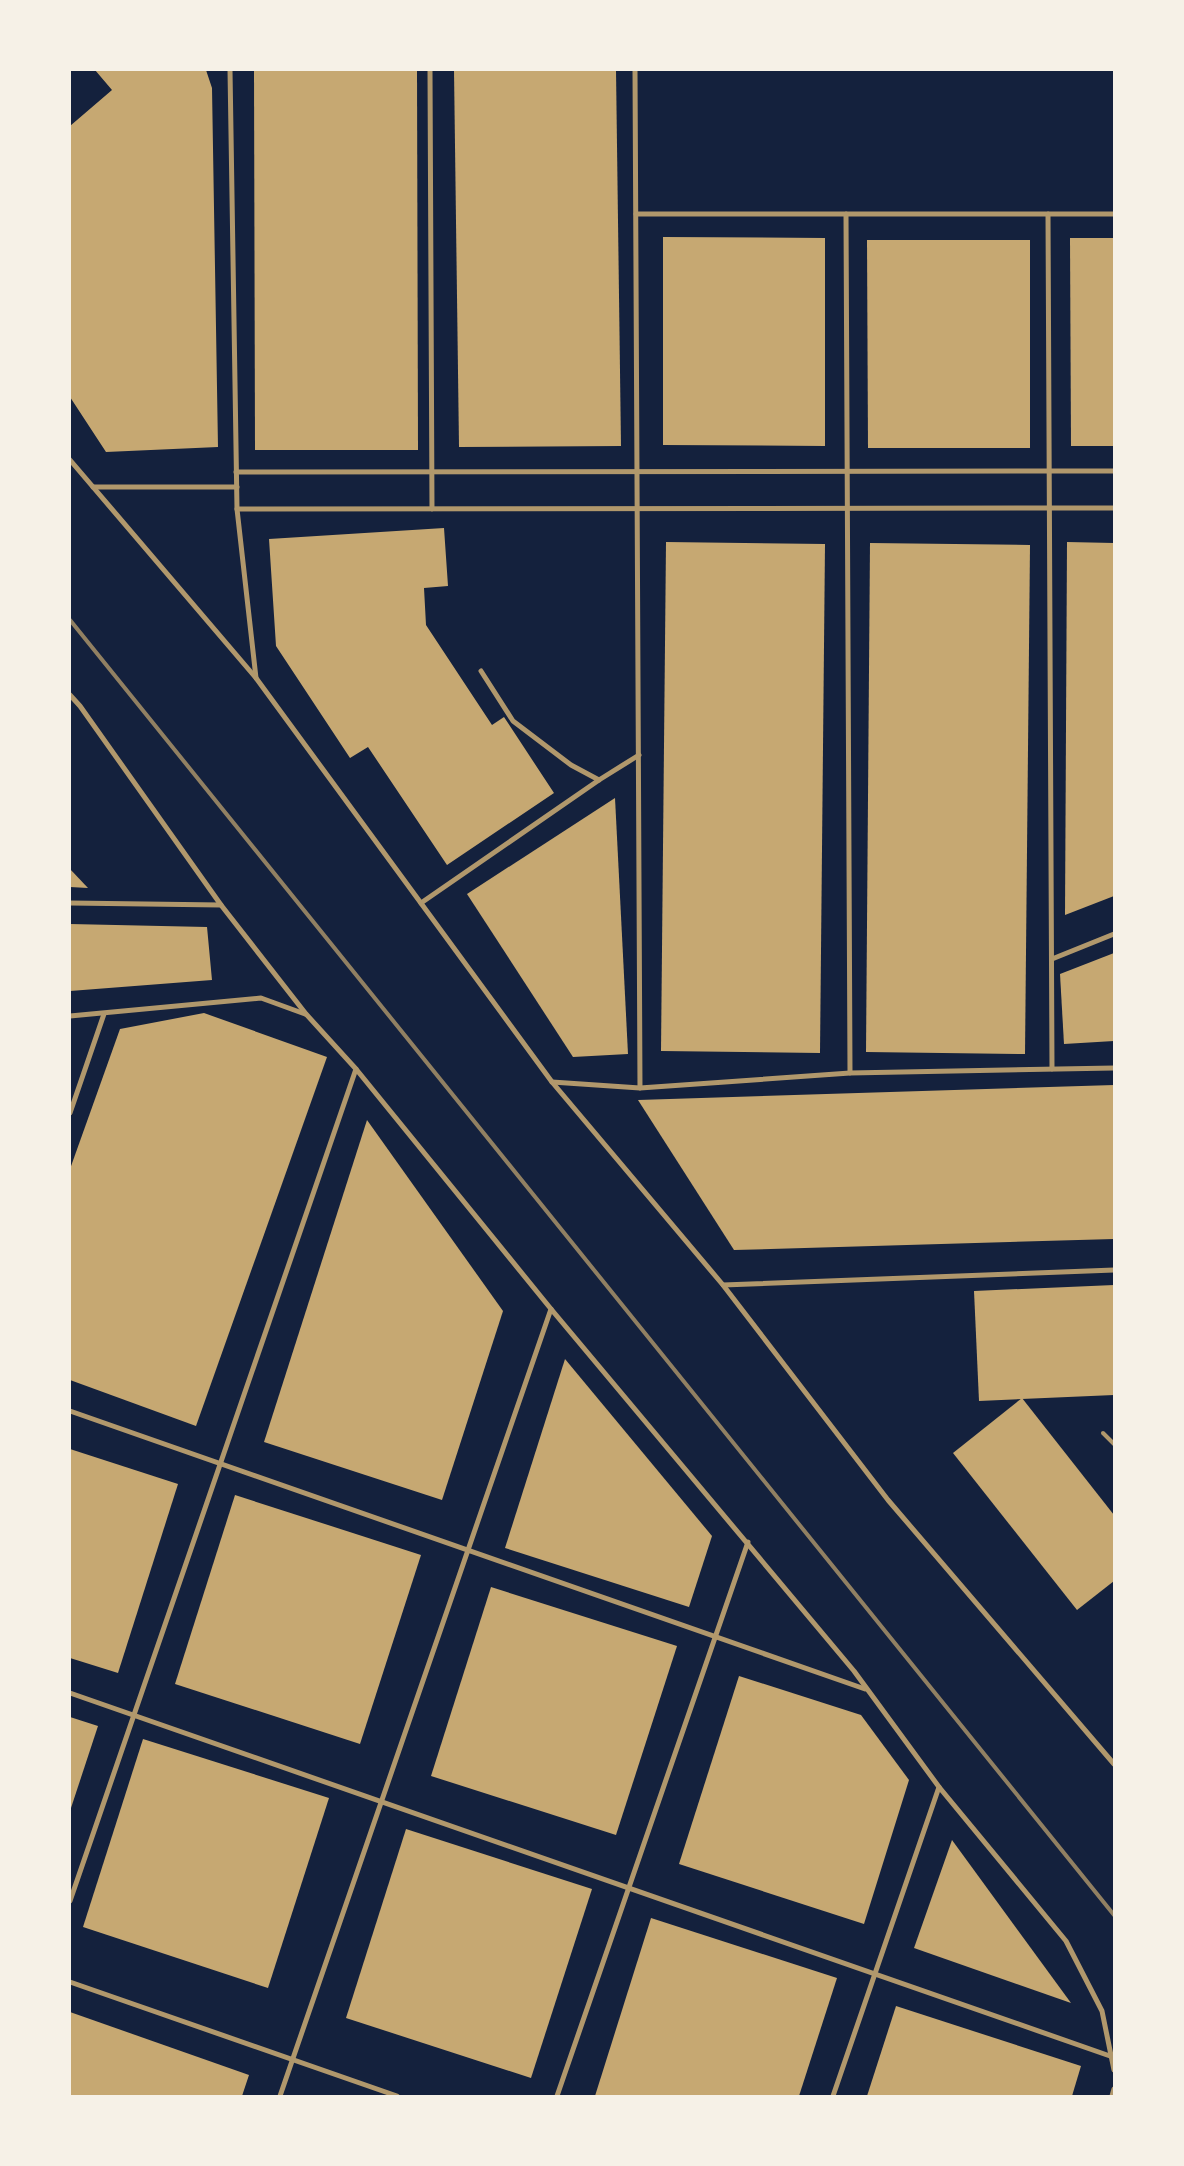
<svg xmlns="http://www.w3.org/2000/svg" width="1184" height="2166" viewBox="0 0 1184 2166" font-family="'Asap Condensed',sans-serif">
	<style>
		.building { fill: #c6a872 }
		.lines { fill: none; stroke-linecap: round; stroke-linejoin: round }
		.service { stroke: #b1986c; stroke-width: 4 }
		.minor { stroke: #b1986c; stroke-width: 5 }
		.rail { stroke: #918062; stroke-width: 4 }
	</style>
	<rect width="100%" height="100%" fill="#14213d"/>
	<g class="building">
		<path d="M95 70H206L212 88 218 447 106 452 70 397V126L112 90Z"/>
		<path d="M254 70H417L418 450H255Z"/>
		<path d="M454 70H616L621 446 459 447Z"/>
		<path d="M663 237 825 238V446L663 445Z"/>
		<path d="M1070 238H1114V446H1071Z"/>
		<path d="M867 240H1030V448H868Z"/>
		<path d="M444 528 448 586 424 588 426 625 492 725 504 717 554 793 447 865 368 747 350 758 276 646 269 539Z"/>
		<path d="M666 542 825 544 820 1053 661 1051Z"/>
		<path d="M1067 542 1114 543V896L1065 915Z"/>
		<path d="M870 543 1030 545 1025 1054 866 1052Z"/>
		<path d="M615 798 628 1054 573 1057 467 894Z"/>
		<path d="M70 869 88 888 70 887Z"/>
		<path d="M70 924 207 927 212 980 70 991Z"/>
		<path d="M1114 953V1041L1064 1044 1060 974Z"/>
		<path d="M204 1013 327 1057 196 1426 70 1380V1169L120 1029Z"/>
		<path d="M1114 1085V1239L734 1250 638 1100Z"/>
		<path d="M367 1120 503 1311 442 1500 264 1442Z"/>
		<path d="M1114 1285V1395L979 1401 974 1291Z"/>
		<path d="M565 1359 712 1536 689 1607 505 1548Z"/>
		<path d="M1022 1398 1114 1515V1581L1077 1610 953 1453Z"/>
		<path d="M70 1449 178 1484 118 1673 70 1658Z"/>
		<path d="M235 1495 421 1555 360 1744 175 1684Z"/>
		<path d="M491 1587 677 1646 616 1835 431 1776Z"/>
		<path d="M739 1676 861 1715 909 1780 864 1924 679 1864Z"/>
		<path d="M70 1717 98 1726 70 1811Z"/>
		<path d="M143 1739 329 1798 268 1988 83 1927Z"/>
		<path d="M406 1829 592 1889 531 2078 346 2018Z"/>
		<path d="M952 1840 1071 2003 914 1948Z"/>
		<path d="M651 1918 837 1978 799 2096H595Z"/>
		<path d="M896 2006 1081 2066 1072 2096H867Z"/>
		<path d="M70 2012 249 2075 242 2096H70Z"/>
	</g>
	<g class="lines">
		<path class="service" d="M1103 1433 1114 1444"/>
		<g class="minor">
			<path d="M230 70 237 509 256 678"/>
			<path d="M430 70 432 509"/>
			<path d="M635 70 640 1088"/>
			<path d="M636 214H1114"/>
			<path d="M846 214 850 1073"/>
			<path d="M1048 214 1052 1069"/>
			<path d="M70 460 256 678 552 1082 723 1285 888 1500 1114 1764"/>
			<path d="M236 472 1114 471"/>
			<path d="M93 487H237"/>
			<path d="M237 509 1114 508"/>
			<path d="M481 671 513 721 571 765 599 780"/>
			<path d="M70 695 80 706 221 905 306 1014 356 1069 551 1309 854 1671 939 1787 1066 1941 1102 2011 1114 2070"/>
			<path d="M70 903 221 905"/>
			<path d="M421 903 599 780 639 755"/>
			<path d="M1052 959 1114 934"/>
			<path d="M70 1016 261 998 305 1014"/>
			<path d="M552 1082 640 1088 850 1073 1114 1068"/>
			<path d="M70 1113 104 1014"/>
			<path d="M723 1285 1114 1270"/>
			<path d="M70 1411 865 1689"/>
			<path d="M70 1693 1110 2056"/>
			<path d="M70 1901 356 1069"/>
			<path d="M70 1982 397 2096"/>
			<path d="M280 2096 551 1309"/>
			<path d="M557 2096 748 1542"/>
			<path d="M833 2096 939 1787"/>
			<path d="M1112 2096 1114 2089"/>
		</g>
		<path class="rail" d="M70 620 1114 1915"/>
	</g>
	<rect width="1184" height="2166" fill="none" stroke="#f6f1e7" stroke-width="142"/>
</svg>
